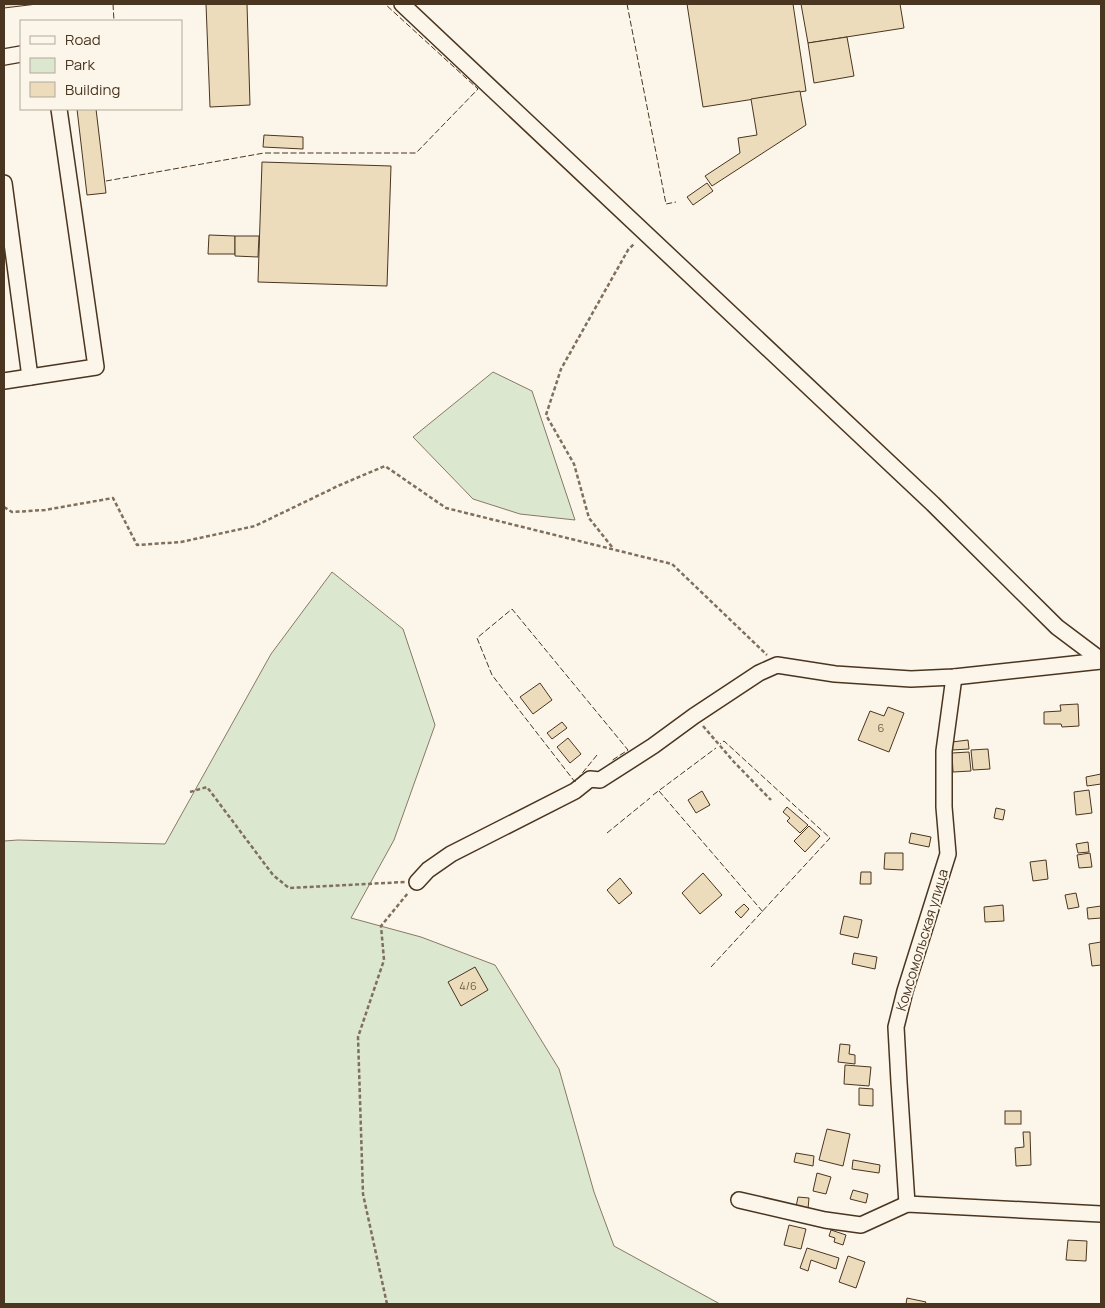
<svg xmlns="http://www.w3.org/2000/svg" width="1105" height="1308" viewBox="0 0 1105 1308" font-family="Manrope,sans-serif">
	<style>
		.green { fill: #dce7d0; stroke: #887966 }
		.building { fill: #ecdcbc; stroke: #4a3520 }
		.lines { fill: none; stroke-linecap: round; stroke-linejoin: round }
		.minor-casing { stroke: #4a3520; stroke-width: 18 }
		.path { stroke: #7f6f5c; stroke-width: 2.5; stroke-dasharray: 4 2.5; stroke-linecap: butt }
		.minor { stroke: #fbf6e9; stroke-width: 15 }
		.fence { stroke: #4a3520; stroke-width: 1; stroke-dasharray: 6 2.5; stroke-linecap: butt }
		.labels { text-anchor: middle; stroke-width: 4; stroke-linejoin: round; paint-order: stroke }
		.number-label { font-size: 11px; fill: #725f47 }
		.street-label { font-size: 14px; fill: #4a3520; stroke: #fbf6e9 }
	</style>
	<rect width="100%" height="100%" fill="#fbf6e9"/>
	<g class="green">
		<path d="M493 372 532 391 575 520 520 514 473 499 413 437Z"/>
		<path d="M332 572 403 629 435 725 394 840 351 918 421 937 495 965 559 1069 594 1192 614 1246 720 1304H4V841L18 840 165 844 271 654Z"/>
	</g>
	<g class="building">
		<path d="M4 4H37L4 8Z"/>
		<path d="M206 4H247L250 105 210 107Z"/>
		<path d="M687 4H793L806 91 703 107Z"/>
		<path d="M801 4H900L904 28 808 43Z"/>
		<path d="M847 37 854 76 814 83 808 43Z"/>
		<path d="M800 91 806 125 712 186 705 176 740 153 738 138 757 135 751 99Z"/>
		<path d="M77 109H96L106 193 87 195Z"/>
		<path d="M264 135 303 137V149L263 147Z"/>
		<path d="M262 162 391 166 387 286 258 282Z"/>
		<path d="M707 183 713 191 693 205 687 197Z"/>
		<path d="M209 235 235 236V254H208Z"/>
		<path d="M235 236H259L258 257 235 256Z"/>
		<path d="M540 683 552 700 533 714 520 697Z"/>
		<path d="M1078 704 1079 726 1062 727 1061 724H1044V712L1061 711 1060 705Z"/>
		<path d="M888 707 904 713 889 752 858 740 870 711 884 716Z"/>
		<path d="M562 722 567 728 552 739 547 733Z"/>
		<path d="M568 738 581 754 570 763 557 747Z"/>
		<path d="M968 740 969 749 952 750V742Z"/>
		<path d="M988 749 990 769 973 770 971 750Z"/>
		<path d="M969 752 971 771 953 772 952 753Z"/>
		<path d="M1101 774V784L1087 786 1086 777Z"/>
		<path d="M1089 790 1092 813 1076 815 1074 792Z"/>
		<path d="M702 791 710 805 696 813 688 800Z"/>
		<path d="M787 807 808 825 800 833 787 821 790 818 783 812Z"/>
		<path d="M996 808 1005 810 1003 820 994 818Z"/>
		<path d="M809 826 820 836 805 852 794 841Z"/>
		<path d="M911 833 931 837 929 847 909 843Z"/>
		<path d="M1088 842 1089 852 1078 853 1076 844Z"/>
		<path d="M885 853H903V870L884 869Z"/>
		<path d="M1090 853 1092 867 1079 868 1077 855Z"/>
		<path d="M1046 860 1048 879 1033 881 1030 862Z"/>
		<path d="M861 872H871V884H860Z"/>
		<path d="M703 873 722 895 700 914 682 893Z"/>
		<path d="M620 878 632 893 619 904 607 890Z"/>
		<path d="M1076 893 1079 907 1068 909 1065 895Z"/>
		<path d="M744 904 749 909 741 918 735 912Z"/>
		<path d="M1003 905 1004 921 985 922 984 907Z"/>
		<path d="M1101 906V918L1088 919 1087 908Z"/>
		<path d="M844 916 862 920 858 938 840 934Z"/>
		<path d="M1101 942V965L1092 966 1089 944Z"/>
		<path d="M854 953 877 957 875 969 852 964Z"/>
		<path d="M475 967 488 990 461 1006 448 982Z"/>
		<path d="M840 1044 850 1045 849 1054 855 1055V1064L838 1062Z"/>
		<path d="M845 1065 871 1067 869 1086 844 1084Z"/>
		<path d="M859 1088 873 1089V1106L859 1105Z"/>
		<rect x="1005" y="1111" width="16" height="13"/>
		<path d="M827 1129 850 1134 843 1166 819 1160Z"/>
		<path d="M1023 1132H1030L1031 1165 1016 1166 1015 1148 1024 1147Z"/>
		<path d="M796 1153 814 1156 813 1166 794 1162Z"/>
		<path d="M853 1160 880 1165 879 1173 852 1169Z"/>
		<path d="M817 1173 831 1177 826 1194 813 1191Z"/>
		<path d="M853 1190 868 1194 866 1203 850 1199Z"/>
		<path d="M798 1197 809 1198 808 1209 796 1207Z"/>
		<path d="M789 1225 806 1229 801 1249 784 1245Z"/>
		<path d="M831 1230 846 1235 843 1245 834 1242 835 1238 829 1236Z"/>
		<path d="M1068 1240 1087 1241 1086 1261 1066 1260Z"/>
		<path d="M807 1248 839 1258 836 1269 811 1260 808 1271 800 1268Z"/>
		<path d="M848 1256 865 1262 856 1288 839 1282Z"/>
		<path d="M907 1298 926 1302 925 1304H906Z"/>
	</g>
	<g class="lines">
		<g class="minor-casing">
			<g id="minor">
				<path d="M402 4 933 504 1057 627 1101 660"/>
				<path d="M4 57 21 54"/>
				<path d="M4 183 30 377"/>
				<path d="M4 381 96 367 59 109"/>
				<path d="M417 882 428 870 451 854 575 791 590 779 600 780 653 746 694 716 759 673 777 665 835 674 911 679 954 677 1101 661"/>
				<path d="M739 1200 825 1220 861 1225 907 1204 1101 1214"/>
				<path d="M907 1204 899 1082 896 1027 905 991 948 854 944 807V751L954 677"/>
			</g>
		</g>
		<g class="path">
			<path d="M4 507 12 512 45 510 113 498 137 545 181 542 255 526 340 485 385 466 446 508 672 564 767 655"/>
			<path d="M612 547 589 518 574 464 546 415 561 369 628 250 635 243"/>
			<path d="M703 726 734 762 771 800"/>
			<path d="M190 792 207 787 273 875 289 888 405 882"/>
			<path d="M387 1304 363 1194 358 1037 384 960 381 926 408 893"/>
		</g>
		<use href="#minor" class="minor"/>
		<g class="fence">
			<path d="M113 4 114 21"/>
			<path d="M627 4 666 204 676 202"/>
			<path d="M106 181 264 153H416L478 89 385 4"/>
			<path d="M597 755 575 782 492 675 477 638 512 609 628 750 611 761"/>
			<path d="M659 791 763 912"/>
			<path d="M653 795 716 748"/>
			<path d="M607 833 650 798"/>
			<path d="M711 967 830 838 724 741 720 744"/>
		</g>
	</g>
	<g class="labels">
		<g class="number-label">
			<text x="881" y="732">6</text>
			<text x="468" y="990">4/6</text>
		</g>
		<g class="street-label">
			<text transform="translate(922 940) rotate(-73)" y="5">Комсомольская улица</text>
		</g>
	</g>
	<rect width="1105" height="1308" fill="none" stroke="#4a3520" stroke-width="10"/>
	<rect x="20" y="20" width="162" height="90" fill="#fbf6e9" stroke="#b4a999"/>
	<rect x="30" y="36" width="25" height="8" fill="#fbf6e9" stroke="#b4a999"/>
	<text x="65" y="45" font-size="15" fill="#4a3520">Road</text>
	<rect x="30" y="58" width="25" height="15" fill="#dce7d0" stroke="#b4a999"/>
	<text x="65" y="70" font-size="15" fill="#4a3520">Park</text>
	<rect x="30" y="82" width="25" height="15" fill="#ecdcbc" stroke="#b4a999"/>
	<text x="65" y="95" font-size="15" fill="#4a3520">Building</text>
</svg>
